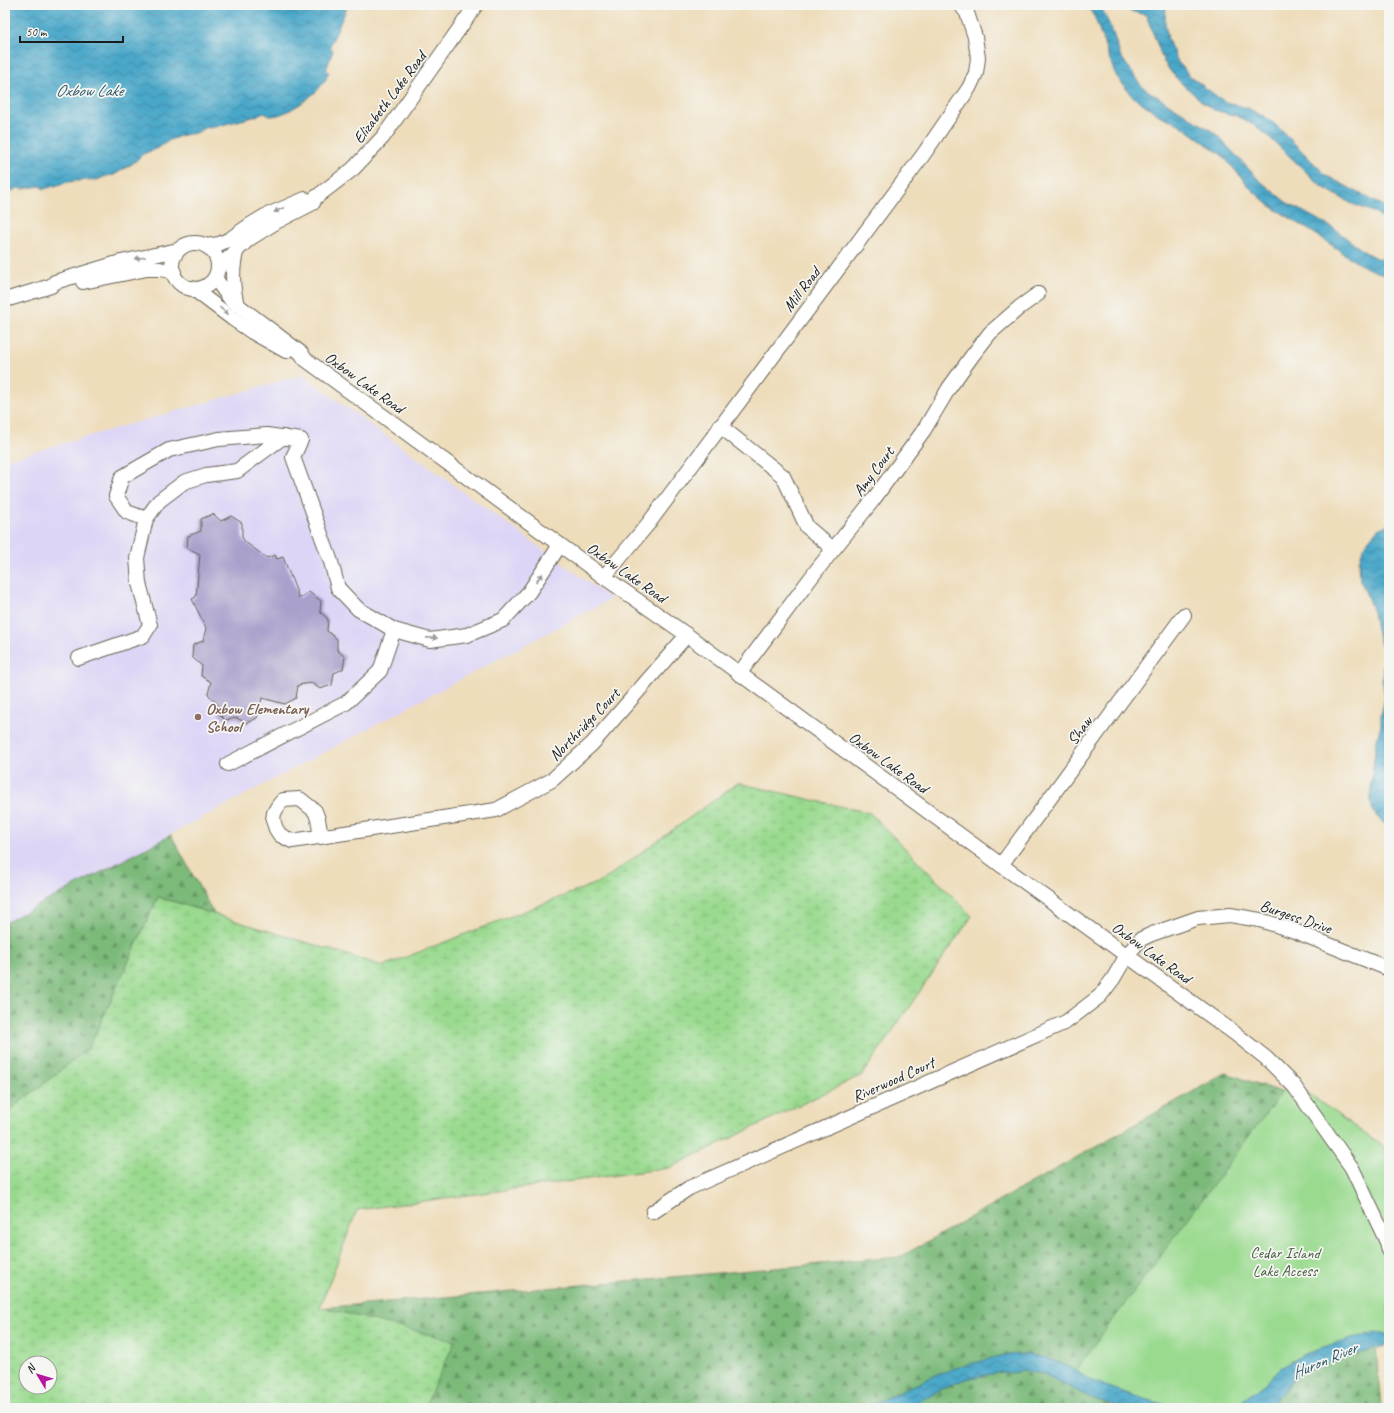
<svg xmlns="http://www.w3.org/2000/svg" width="1394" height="1413" viewBox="0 0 1394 1413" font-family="Caveat,sans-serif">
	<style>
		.built { fill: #ddd5f6 }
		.forest { fill: url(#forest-firs); stroke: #4c6b4b }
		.wetland { fill: url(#wetland-marsh); stroke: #5b7b56; fill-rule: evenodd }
		.park { fill: #9ada8f; stroke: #5b7b56 }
		.water { fill: url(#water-waves); stroke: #336272 }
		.building { fill: #aaa0cc }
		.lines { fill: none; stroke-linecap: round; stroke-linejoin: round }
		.minor-casing { stroke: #666054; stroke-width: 16 }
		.minor { stroke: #fff; stroke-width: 14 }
		.oneway { fill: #999 }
		.education-dot { fill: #8d6e63; stroke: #f6f6f2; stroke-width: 1.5 }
		.labels { text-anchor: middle; stroke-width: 3.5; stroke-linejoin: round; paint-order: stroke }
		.street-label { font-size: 16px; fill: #1c1c1c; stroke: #f6f6f2 }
		.education-label { font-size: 16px; font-weight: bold; fill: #785e54; stroke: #f6f6f2; text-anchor: start }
		.park-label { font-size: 16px; fill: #485e44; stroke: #f6f6f2 }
		.water-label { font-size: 17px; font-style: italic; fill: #315b6a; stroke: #f6f6f2 }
	</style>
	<defs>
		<pattern id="forest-firs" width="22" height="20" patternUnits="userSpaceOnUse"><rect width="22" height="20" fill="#7bba7a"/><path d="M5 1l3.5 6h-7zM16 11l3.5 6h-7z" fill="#649663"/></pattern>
		<pattern id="wetland-marsh" width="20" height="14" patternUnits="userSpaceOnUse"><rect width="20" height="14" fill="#9ada8f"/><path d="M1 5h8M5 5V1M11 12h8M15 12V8" fill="none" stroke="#84ba7b"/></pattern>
		<pattern id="water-waves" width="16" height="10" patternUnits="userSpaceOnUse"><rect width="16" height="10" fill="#4aa7c9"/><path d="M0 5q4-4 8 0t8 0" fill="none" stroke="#3d87a2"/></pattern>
	</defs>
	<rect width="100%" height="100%" fill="#f6f6f2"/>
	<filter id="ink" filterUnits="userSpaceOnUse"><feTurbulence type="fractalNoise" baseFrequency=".025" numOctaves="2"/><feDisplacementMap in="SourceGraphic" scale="8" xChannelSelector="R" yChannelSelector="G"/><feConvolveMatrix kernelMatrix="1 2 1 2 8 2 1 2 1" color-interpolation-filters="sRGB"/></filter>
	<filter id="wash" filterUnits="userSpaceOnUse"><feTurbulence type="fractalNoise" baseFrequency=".012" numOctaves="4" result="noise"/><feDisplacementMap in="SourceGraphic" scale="16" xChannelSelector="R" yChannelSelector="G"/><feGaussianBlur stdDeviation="0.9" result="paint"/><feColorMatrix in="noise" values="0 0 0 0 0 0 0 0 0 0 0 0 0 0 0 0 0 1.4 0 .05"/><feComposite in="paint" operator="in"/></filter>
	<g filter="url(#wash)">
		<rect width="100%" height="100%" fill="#edb"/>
		<path class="built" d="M302 375 611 599 5 923V460Z"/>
		<g class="forest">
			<path d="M171 835 214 914 158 897 89 1048 5 1114V923Z"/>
			<path d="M1226 1073 1281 1092 1342 1184 1370 1276 1381 1408H424L455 1341 320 1308 900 1257Z"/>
		</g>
		<path class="wetland" d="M738 783 870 813 972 916 862 1075 669 1168 357 1210 320 1307 455 1341 424 1408H5V1114L89 1048 158 897 383 966 602 881ZM26 1363H50V1387H26Z"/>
		<path class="park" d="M1290 1081 1389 1151V1336L1314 1362 1245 1408H1150L1070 1378Z"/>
		<g class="water">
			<path d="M5 5H348L330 46 333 51 326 70 329 72C327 75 326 80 323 83 316 95 286 116 272 116 268 116 267 114 264 113L257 116 210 128 207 127 196 133 183 135 170 140 158 148 143 154 132 164 114 175 106 176 97 180H85L68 182 44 189 40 186 23 189 18 188 5 195Z"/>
			<path d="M1087 5H1100L1112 30 1120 55 1140 84 1145 89 1215 133 1259 180 1286 202 1333 228 1365 252 1376 258 1389 260V275H1385L1367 268 1356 262 1317 235 1269 205 1251 189 1223 156 1179 124 1159 115 1131 95 1115 74 1095 18Z"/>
			<path d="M1122 5H1166L1165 23 1168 40 1178 62 1190 76 1219 98 1227 102 1247 108 1265 117 1275 124 1327 176 1389 209V224L1376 213 1350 203 1321 186 1268 136 1257 127 1237 116 1214 110 1205 104 1180 82 1171 72 1164 62 1146 15 1130 11Z"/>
			<path d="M1389 524V830L1385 824 1377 817 1373 811 1371 804V784L1376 743 1381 725V715L1385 698 1382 678 1384 658 1382 647 1376 629 1373 612 1364 588 1360 581 1359 561 1363 548 1370 538 1378 529Z"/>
			<path d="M1376 1333 1389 1335V1343L1381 1348 1330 1361 1316 1368 1306 1369 1298 1373 1281 1394 1266 1408H1223L1239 1403 1265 1384 1280 1368 1305 1354 1367 1334Z"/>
			<path d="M1020 1354C1039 1355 1055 1360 1072 1369 1080 1373 1087 1379 1096 1382 1123 1393 1150 1401 1178 1408H1123L1091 1398 1044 1374 1023 1371 1011 1373 1001 1372 966 1379 948 1386 922 1400 900 1408H862L900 1392 940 1373 962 1366 1000 1356Z"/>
		</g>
		<g id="blocks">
			<path class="building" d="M213 514 221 521 231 516 242 523V537L245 542 267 558 275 555 277 559 283 557 299 598 309 592 321 601 320 612 328 619 327 631 337 639V650L345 657 343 669 334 673 332 685 320 689 312 683 298 685 296 698 285 704 262 698 257 718 246 723 237 718 225 720 218 713V705L208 694 211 682 201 676 202 666 192 657 193 645 203 641 206 628 192 599 196 597 200 554 187 548 188 536 201 531V519Z"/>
		</g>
	</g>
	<g filter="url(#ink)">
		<use href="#blocks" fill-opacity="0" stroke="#666054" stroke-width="1"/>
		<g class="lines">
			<g class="minor-casing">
				<g id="minor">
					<circle cx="195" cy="266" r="23"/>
					<path d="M206 246 219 244 230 239 250 225 265 216 305 199"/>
					<path d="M237 249C231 269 232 286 237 305"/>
					<path d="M218 268 249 239 276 222 313 203 315 198 353 169 383 137 476 5"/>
					<path d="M215 278 231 300 301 353 305 359 604 577 687 635 1001 865 1233 1032 1266 1058 1294 1086 1352 1168 1387 1242 1389 1250"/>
					<path d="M83 282 147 269H160L174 272"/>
					<path d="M192 288 233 319 252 332 286 351"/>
					<path d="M5 300 51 286 55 282 121 262 178 250"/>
					<path d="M720 426 783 476 807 527 833 549"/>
					<path d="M146 519 127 512 116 496 122 477 169 450 219 439 267 435 301 440 293 457 331 562 338 588 358 609 394 630 430 640 467 635 503 620 529 592 560 545"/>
					<path d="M604 577 648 524 672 492 923 155 969 88 976 73 978 58 975 37 967 13 961 5"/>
					<path d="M79 658 143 636 150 625 139 583 137 558 146 519 159 501 184 482 206 475 237 471 283 437"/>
					<path d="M739 674 816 571 873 500 924 430 949 388 972 356 990 333 1020 307 1038 294"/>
					<path d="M228 764 346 703 380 671 394 630"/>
					<path d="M321 837 318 819 315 811 300 799 283 800 278 806 274 813 273 820 276 829 280 835 292 841 496 810 552 780 592 744 687 635"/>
					<path d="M1001 865 1184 615"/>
					<path d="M653 1212 689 1188 1066 1022 1100 996 1113 979 1127 955 1141 939 1152 934 1198 918 1230 915 1260 920 1292 930 1389 969"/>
				</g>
			</g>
			<use href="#minor" class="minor"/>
		</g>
		<defs><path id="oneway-solid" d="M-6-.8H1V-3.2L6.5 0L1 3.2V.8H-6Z"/></defs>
		<g class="oneway">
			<use href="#oneway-solid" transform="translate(279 210) rotate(156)"/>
			<use href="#oneway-solid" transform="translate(140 258) rotate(170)"/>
			<use href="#oneway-solid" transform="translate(224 311) rotate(39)"/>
			<use href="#oneway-solid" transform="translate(539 578) rotate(-56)"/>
			<use href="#oneway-solid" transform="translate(432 638) rotate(1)"/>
		</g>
	</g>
	<circle class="education-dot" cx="198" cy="717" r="4"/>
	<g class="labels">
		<g class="street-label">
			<text transform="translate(389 97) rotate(-53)" y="6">Elizabeth Lake Road</text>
			<text transform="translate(801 289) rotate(-53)" y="6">Mill Road</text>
			<text transform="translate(365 382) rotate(36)" y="6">Oxbow Lake Road</text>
			<text transform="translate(873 471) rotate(-53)" y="6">Amy Court</text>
			<text transform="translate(627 572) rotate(35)" y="6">Oxbow Lake Road</text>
			<text transform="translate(584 724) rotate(-46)" y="6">Northridge Court</text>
			<text transform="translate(1079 730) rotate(-54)" y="6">Shaw</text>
			<text transform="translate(889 762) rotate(36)" y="6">Oxbow Lake Road</text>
			<text transform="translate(1296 916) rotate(19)" y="6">Burgess Drive</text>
			<text transform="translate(1152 952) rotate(36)" y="6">Oxbow Lake Road</text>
			<text transform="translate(893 1079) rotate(-24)" y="6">Riverwood Court</text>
		</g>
		<g class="education-label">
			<text x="206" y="714">Oxbow Elementary<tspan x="206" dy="18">School</tspan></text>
		</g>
		<g class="park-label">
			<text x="1285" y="1258">Cedar Island<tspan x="1285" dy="18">Lake Access</tspan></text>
		</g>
		<g class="water-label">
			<text x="89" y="96">Oxbow Lake</text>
			<text transform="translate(1324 1360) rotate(-23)" y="6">Huron River</text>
		</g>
	</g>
	<rect width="1394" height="1413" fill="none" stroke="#f6f6f2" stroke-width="20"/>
	<g transform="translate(38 1375) rotate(308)"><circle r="19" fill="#f6f6f2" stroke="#9f9f9c"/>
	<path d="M0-3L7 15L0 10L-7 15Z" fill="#b5179e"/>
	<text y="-6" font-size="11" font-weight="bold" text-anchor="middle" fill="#1c1c1c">N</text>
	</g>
	<path d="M20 36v6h103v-6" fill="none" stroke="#1c1c1c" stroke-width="2"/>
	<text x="26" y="36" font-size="12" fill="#1c1c1c" stroke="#f6f6f2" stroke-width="3" paint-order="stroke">50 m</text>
</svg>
